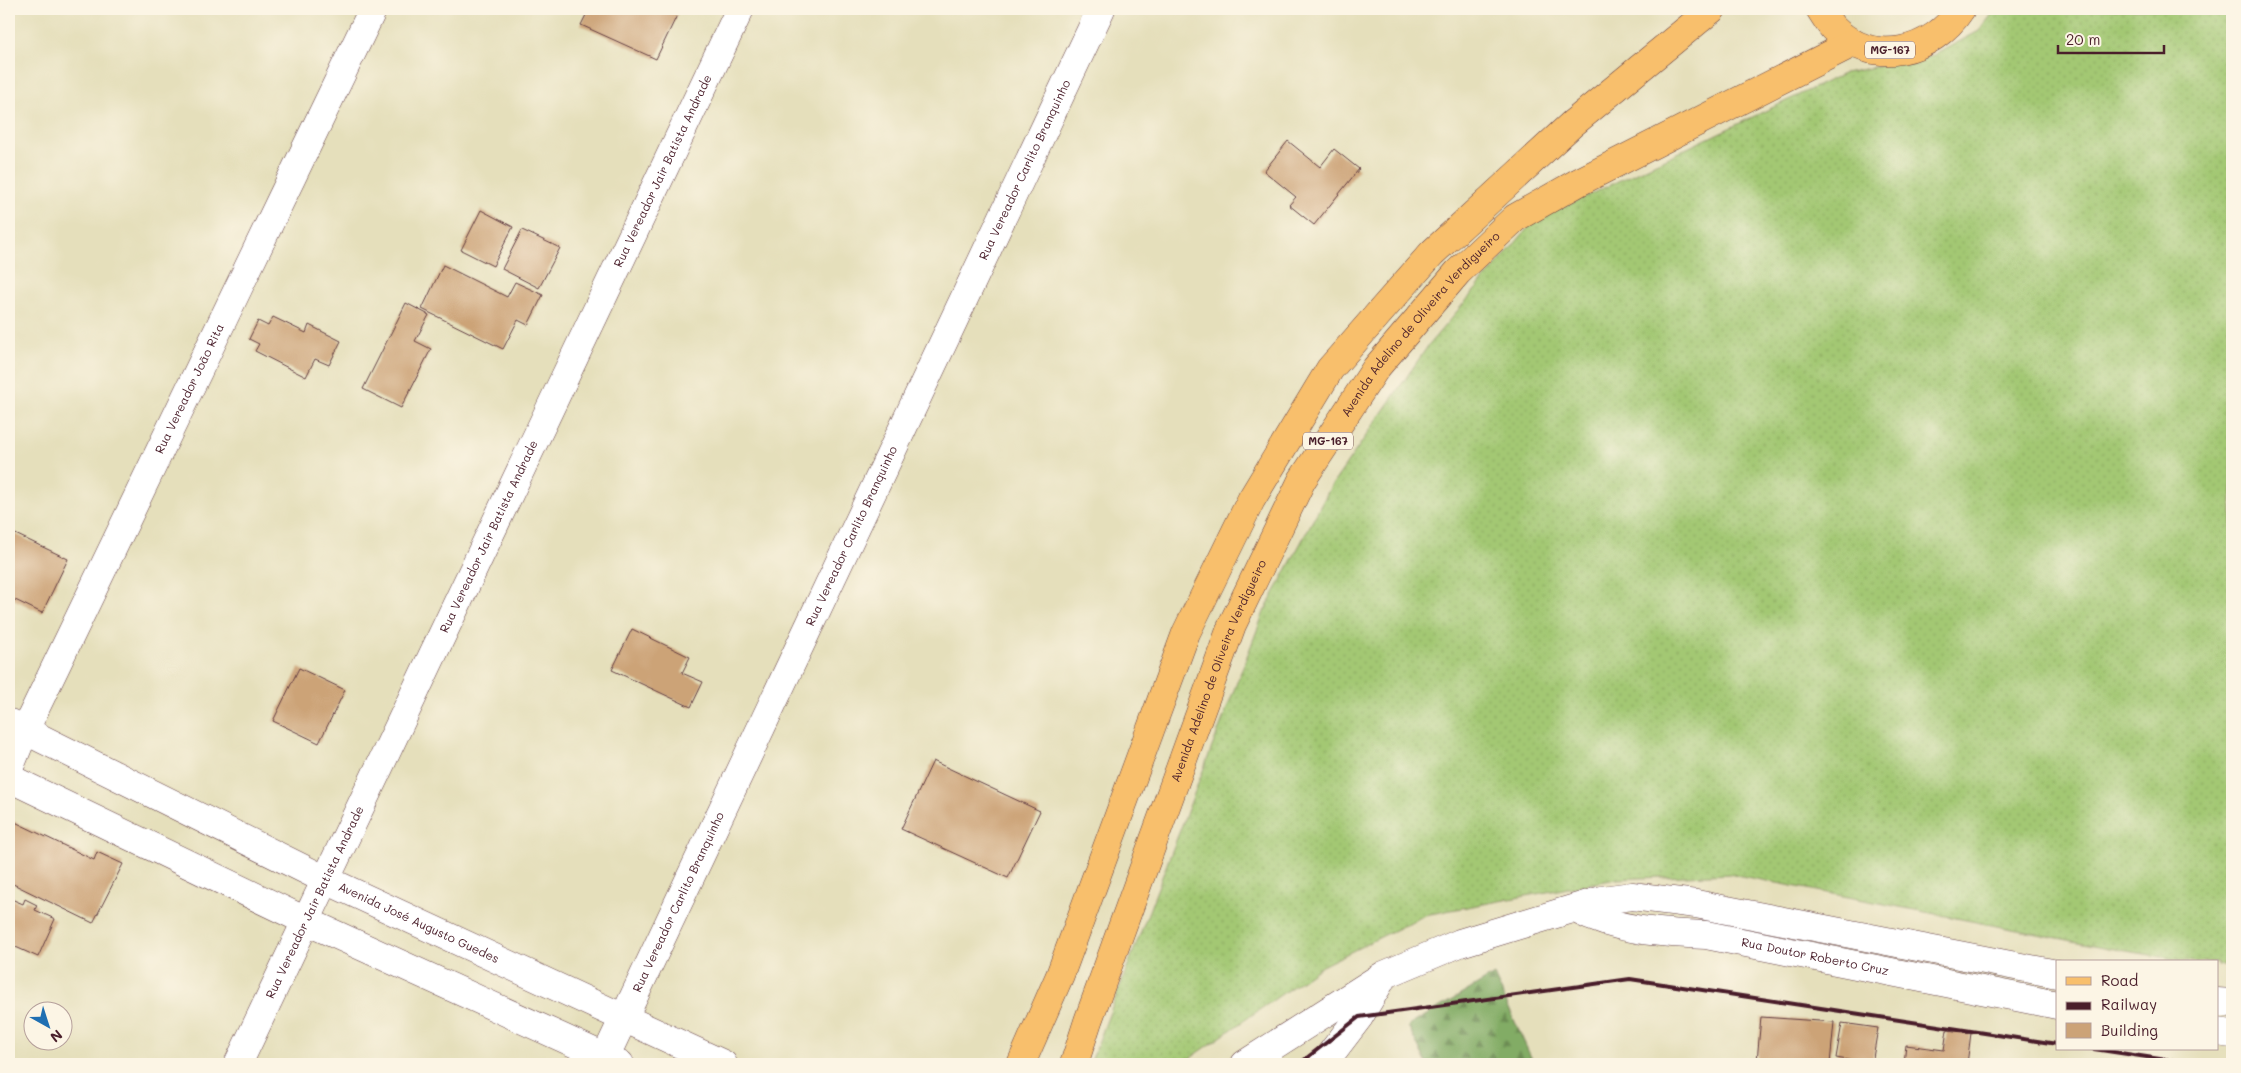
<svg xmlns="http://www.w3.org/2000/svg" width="2241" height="1073" viewBox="0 0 2241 1073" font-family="Mali,sans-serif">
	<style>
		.grass { fill: url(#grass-dots); stroke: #76744f }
		.forest { fill: url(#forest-firs); stroke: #666648 }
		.building { fill: #cca377 }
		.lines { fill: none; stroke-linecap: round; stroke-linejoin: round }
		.minor-casing { stroke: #613c41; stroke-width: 29 }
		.major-casing { stroke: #613c41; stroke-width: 29 }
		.minor { stroke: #fff; stroke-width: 28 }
		.major { stroke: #f8bf6c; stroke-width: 28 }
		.rail { stroke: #4a1f2b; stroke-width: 4 }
		.labels { text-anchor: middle; stroke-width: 4; stroke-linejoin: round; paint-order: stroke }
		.shield { fill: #fcf5e5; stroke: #7f5f63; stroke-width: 1 }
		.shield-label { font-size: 11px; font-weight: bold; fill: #4a1f2b }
		.street-label { font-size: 12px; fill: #4a1f2b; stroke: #fcf5e5 }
	</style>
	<defs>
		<pattern id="grass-dots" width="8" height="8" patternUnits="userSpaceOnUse" patternTransform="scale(1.25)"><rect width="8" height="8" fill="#a3c873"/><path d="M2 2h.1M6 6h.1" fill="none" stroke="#8eab64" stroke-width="1.8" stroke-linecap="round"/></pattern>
		<pattern id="forest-firs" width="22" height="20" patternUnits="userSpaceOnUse" patternTransform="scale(1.25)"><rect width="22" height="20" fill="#82ac65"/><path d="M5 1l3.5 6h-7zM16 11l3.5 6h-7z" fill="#6c8b53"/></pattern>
	</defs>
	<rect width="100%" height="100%" fill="#fcf5e5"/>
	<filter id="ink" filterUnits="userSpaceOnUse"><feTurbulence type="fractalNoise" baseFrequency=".02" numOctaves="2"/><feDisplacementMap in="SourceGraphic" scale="10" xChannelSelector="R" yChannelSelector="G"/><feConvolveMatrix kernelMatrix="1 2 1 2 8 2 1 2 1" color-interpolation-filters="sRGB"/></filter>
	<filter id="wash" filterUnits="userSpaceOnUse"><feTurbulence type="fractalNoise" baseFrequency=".0096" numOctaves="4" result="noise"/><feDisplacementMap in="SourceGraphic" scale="20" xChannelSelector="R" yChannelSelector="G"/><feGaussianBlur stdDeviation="1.12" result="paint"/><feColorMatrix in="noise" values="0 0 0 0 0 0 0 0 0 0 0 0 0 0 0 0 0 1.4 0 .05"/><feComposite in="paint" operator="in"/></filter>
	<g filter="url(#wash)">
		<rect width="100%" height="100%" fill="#e5dfbb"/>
		<path class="grass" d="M1996 9H2232V968L2217 965V962H2193L2114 949 1731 874 1616 879 1425 915 1322 966 1182 1064H1090L1264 612 1330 488 1430 343 1534 221 1845 73 1934 55 1979 31Z"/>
		<path class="forest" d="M1494 975 1534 1064H1427L1408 1026Z"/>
		<g id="blocks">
			<g class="building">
				<path d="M589 9H680L656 59 581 25Z"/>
				<path d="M1288 141 1320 167 1334 149 1359 169 1314 225 1289 205 1296 197 1264 171Z"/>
				<path d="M481 210 513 227 493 266 461 250Z"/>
				<path d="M522 230 560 248 539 288 502 269Z"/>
				<path d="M443 265 507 297 515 282 543 295 528 325 518 320 503 349 422 309Z"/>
				<path d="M406 303 429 315 415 341 431 349 401 408 363 389Z"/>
				<path d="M273 317 306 333 309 325 341 341 329 365 315 359 306 377 255 351 259 344 249 339 258 321 268 326Z"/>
				<path d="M9 531 68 559 42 613 9 597Z"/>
				<path d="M632 629 690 657 682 673 703 682 691 707 612 670Z"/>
				<path d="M299 668 345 690 319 743 273 721Z"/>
				<path d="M933 761 1040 811 1008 878 901 829Z"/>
				<path d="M13 821 94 860 97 852 123 864 93 923 9 882V830Z"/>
				<path d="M9 898 23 904 25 899 37 905 35 910 55 919 38 957 9 944Z"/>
				<path d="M1761 1017 1834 1022 1830 1064 1757 1061Z"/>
				<path d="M1842 1023 1878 1028 1872 1064 1836 1058Z"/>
				<path d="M1947 1030 1971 1033 1967 1064H1904L1906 1045 1944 1050Z"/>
			</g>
		</g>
	</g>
	<g filter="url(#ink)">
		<use href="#blocks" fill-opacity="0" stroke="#613c41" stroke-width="1"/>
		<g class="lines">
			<g class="minor-casing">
				<g id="minor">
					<path id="s1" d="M10 723 324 879 723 1064"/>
					<path id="s2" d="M9 769 25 730 373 9"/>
					<path d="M9 778 306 921 620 1064"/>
					<path id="s3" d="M1575 909C1616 931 1661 933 1706 935L2057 1005"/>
					<path d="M2217 1002 2232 1003"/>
					<path d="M2217 1032 2232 1034"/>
					<path id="s4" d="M238 1064 740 9"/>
					<path id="s5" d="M602 1064 1101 9"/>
					<path d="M1245 1064 1384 975 1460 943 1602 900 1632 896 1696 904 2057 974"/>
					<path d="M1323 1064 1359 1017 1380 982"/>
				</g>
			</g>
			<g class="major-casing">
				<g id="major">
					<path d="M1820 9C1824 15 1828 22 1833 28 1873 68 1932 53 1961 9"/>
					<path d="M1021 1064 1060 975 1186 633 1251 500 1330 369 1432 253 1572 124 1712 9"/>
					<path id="s6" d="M1074 1064 1088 1021 1232 625 1302 480 1376 368 1458 272 1515 218 1579 182 1853 43"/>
				</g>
			</g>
			<use href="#minor" class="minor"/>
			<use href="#major" class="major"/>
			<g class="rail">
				<path d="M2094 1049 2193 1064"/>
				<path d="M1299 1064 1359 1017 1630 979 2057 1044"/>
			</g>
		</g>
	</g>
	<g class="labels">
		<g class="shield">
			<rect x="1865" y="41.5" width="50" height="17" rx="4"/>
			<rect x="1303" y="432.5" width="50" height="17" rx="4"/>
		</g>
		<g class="shield-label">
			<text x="1890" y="54">MG-167</text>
			<text x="1328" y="445">MG-167</text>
		</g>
		<g class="street-label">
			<text dy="4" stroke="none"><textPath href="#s5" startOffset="989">Rua Vereador Carlito Branquinho</textPath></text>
			<text dy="4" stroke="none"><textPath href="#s4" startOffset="989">Rua Vereador Jair Batista Andrade</textPath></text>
			<text dy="4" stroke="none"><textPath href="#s6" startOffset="824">Avenida Adelino de Oliveira Verdigueiro</textPath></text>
			<text dy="4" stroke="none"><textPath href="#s2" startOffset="421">Rua Vereador João Rita</textPath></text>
			<text dy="4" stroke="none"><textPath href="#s4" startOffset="584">Rua Vereador Jair Batista Andrade</textPath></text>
			<text dy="4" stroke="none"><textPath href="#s5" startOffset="584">Rua Vereador Carlito Branquinho</textPath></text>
			<text dy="4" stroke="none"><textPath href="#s6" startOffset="419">Avenida Adelino de Oliveira Verdigueiro</textPath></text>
			<text dy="4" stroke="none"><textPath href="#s4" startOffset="179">Rua Vereador Jair Batista Andrade</textPath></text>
			<text dy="4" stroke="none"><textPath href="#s5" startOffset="179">Rua Vereador Carlito Branquinho</textPath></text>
			<text dy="4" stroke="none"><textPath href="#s1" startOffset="455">Avenida José Augusto Guedes</textPath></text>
			<text dy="4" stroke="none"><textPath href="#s3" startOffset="246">Rua Doutor Roberto Cruz</textPath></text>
		</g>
	</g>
	<rect width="2241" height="1073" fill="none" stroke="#fcf5e5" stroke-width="30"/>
	<rect x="2056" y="960" width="162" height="90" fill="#fcf5e5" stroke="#b59f9b"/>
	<rect x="2066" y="977" width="25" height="8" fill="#f8bf6c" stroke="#b59f9b"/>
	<text x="2101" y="986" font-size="15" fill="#4a1f2b">Road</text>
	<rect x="2066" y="1002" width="25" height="8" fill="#4a1f2b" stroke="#b59f9b"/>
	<text x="2101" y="1010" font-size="15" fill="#4a1f2b">Railway</text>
	<rect x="2066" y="1023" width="25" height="15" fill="#cca377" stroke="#b59f9b"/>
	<text x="2101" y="1036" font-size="15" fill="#4a1f2b">Building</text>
	<g transform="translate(48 1026) rotate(141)"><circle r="24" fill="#fcf5e5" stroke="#b59f9b"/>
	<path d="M0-4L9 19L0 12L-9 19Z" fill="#1f6fb2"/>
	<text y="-8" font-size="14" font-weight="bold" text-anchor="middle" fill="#4a1f2b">N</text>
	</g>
	<path d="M2058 45v8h106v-8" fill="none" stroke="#4a1f2b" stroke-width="2.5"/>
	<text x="2066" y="45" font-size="15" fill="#4a1f2b" stroke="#fcf5e5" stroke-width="4" paint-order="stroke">20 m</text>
</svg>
